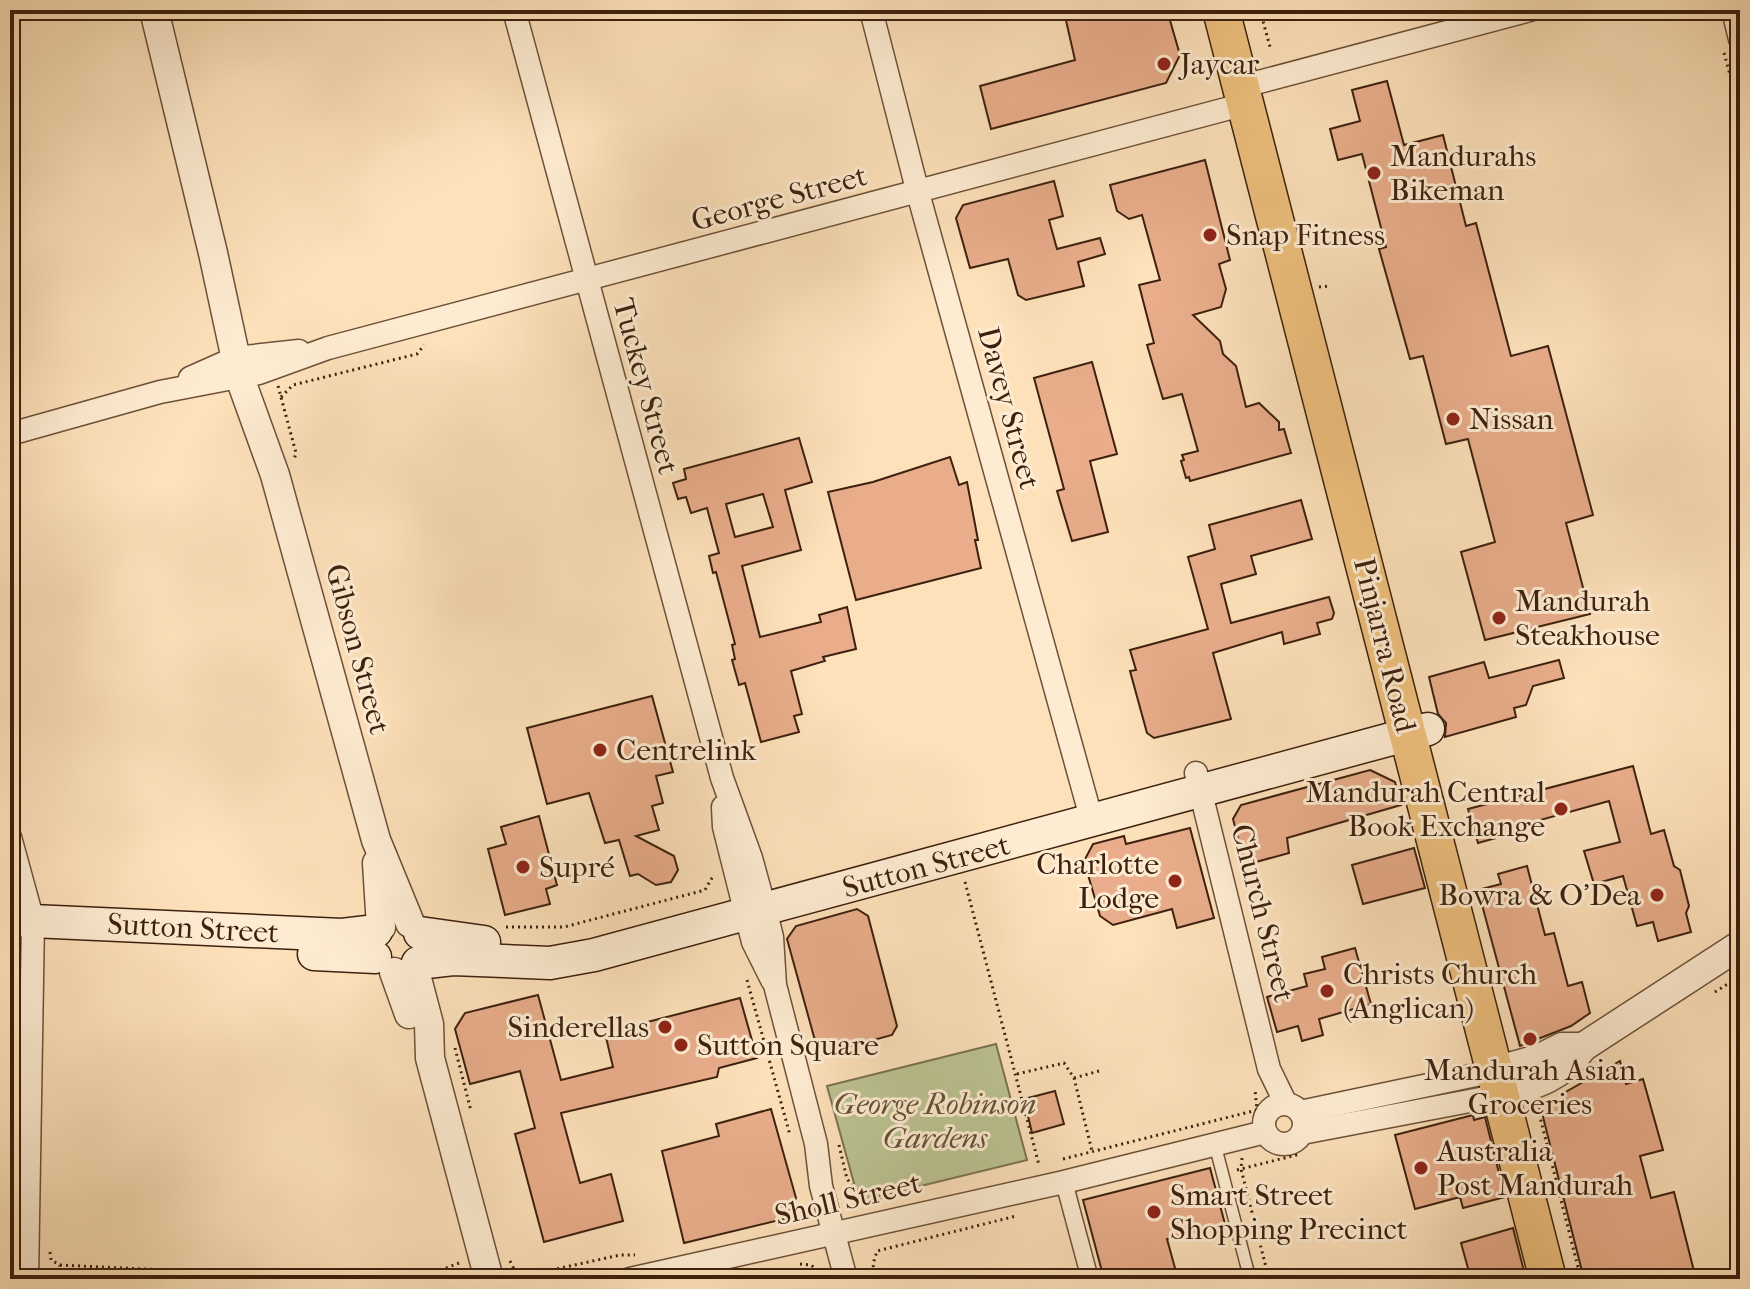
<svg xmlns="http://www.w3.org/2000/svg" width="1750" height="1289" viewBox="0 0 1750 1289" font-family="'IM FELL French Canon',serif">
	<style>
		.green { fill: #bcc392; stroke: #7c7250; stroke-width: 2 }
		.building { fill: #e9ad8b; stroke: #3d200e; stroke-width: 2; fill-rule: evenodd }
		.lines { fill: none; stroke-linecap: round; stroke-linejoin: round }
		.service-casing { stroke: #6d5039; stroke-width: 14 }
		.pedestrian-casing { stroke: #6d5039; stroke-width: 19 }
		.minor-casing { stroke: #6d5039; stroke-width: 25 }
		.tertiary-casing { stroke: #6d5039; stroke-width: 31 }
		.secondary-casing { stroke: #3d200e; stroke-width: 35 }
		.primary-casing { stroke: #3d200e; stroke-width: 39 }
		.path { stroke: #3d200e; stroke-width: 3; stroke-dasharray: 2 4; stroke-linecap: butt }
		.service { stroke: #feecd2; stroke-width: 11 }
		.pedestrian { stroke: #feecd2; stroke-width: 16 }
		.minor { stroke: #feecd2; stroke-width: 22 }
		.tertiary { stroke: #feecd2; stroke-width: 28 }
		.secondary { stroke: #feecd2; stroke-width: 32 }
		.primary { stroke: #eec07d; stroke-width: 36 }
		.poi-dot { fill: #8f2418; stroke: #feecd2; stroke-width: 3 }
		.labels { text-anchor: middle; stroke-width: 6; stroke-linejoin: round; paint-order: stroke }
		.poi-label { font-size: 30px; fill: #3d200e; stroke: #feecd2; text-anchor: start }
		.street-label { font-size: 30px; fill: #3d200e; stroke: #feecd2 }
		.park-label { font-size: 30px; font-style: italic; fill: #635136; stroke: #feecd2 }
	</style>
	<rect width="100%" height="100%" fill="#fde1ba"/>
	<filter id="stains"><feTurbulence type="fractalNoise" baseFrequency=".0025" numOctaves="4"/><feColorMatrix values="0 0 0 0 .2 0 0 0 0 .09 0 0 0 0 .02 0 0 0 .5 -.17"/></filter>
	<radialGradient id="worn" r=".72"><stop offset=".6" stop-color="#630" stop-opacity="0"/><stop offset="1" stop-color="#630" stop-opacity=".3"/></radialGradient>
	<path class="green" d="M996 1044 1027 1160 859 1201 827 1086Z"/>
	<g class="building">
		<path d="M1088 10H1167L1180 55 1166 83 991 129 980 86 1075 60 1065 16Z"/>
		<path d="M1387 81 1404 145 1443 135 1466 226 1476 223 1511 356 1548 346 1593 515 1566 523 1590 614 1485 640 1461 552 1495 542 1468 439 1446 444 1423 356 1410 359 1379 249 1386 247 1362 154 1338 160 1330 129 1360 121 1352 90Z"/>
		<path d="M1205 160 1230 260 1219 264 1226 289 1221 307 1193 315 1220 341 1223 354 1236 366 1246 407 1259 403 1279 422V430L1284 429 1291 453 1190 481 1189 477 1186 478 1181 461 1184 460 1182 455 1198 451 1182 394 1163 399 1147 345 1154 343 1139 285 1160 280 1142 215 1129 219 1117 211 1110 185Z"/>
		<path d="M1054 181 1063 216 1049 220 1057 249 1100 238 1105 254 1078 262 1084 286 1026 300 1018 295 1008 259 970 268 956 218 963 205Z"/>
		<path d="M1092 362 1117 454 1090 461 1108 532 1072 541 1057 491 1064 489 1034 378Z"/>
		<path d="M799 438 812 482 785 490 801 550 742 566 760 637 821 622 819 615 847 607 856 649 823 657 825 661 791 671 802 714 794 716 799 732 761 742 745 683 739 685 732 660 735 659 732 645 735 644 716 572 713 573 709 556 719 553 707 508 691 513 686 497 678 499 673 483 686 479 684 469ZM763 494 773 527 735 537 726 504Z"/>
		<path d="M950 457 959 485 967 482 978 540H975L981 568 856 600 828 492 873 482Z"/>
		<path d="M1301 500 1312 539 1251 556 1256 574 1221 584 1231 623 1329 597 1334 613 1332 619 1317 623 1320 634 1284 644 1282 632 1213 653 1231 719 1154 738 1147 733 1130 671 1136 670 1130 650 1208 629 1188 557 1215 549 1209 525Z"/>
		<path d="M1559 660 1564 678 1533 686 1526 705 1514 708 1516 717 1445 737 1446 723 1438 714 1429 677 1484 662 1489 678Z"/>
		<path d="M652 696 673 772 656 776 663 803 652 806 659 830 636 836 674 856 678 870 671 882 656 885 638 874 630 876 619 840 605 843 589 793 547 804 527 728Z"/>
		<path d="M1633 766 1651 834 1664 830 1674 866 1680 870 1689 906 1686 913 1691 932 1658 941 1653 922 1637 926 1623 876 1594 884 1584 851 1620 842 1609 801 1508 829 1510 834 1478 843 1468 809Z"/>
		<path d="M1370 770 1395 782 1401 805 1287 838 1289 853 1245 865 1233 819 1241 805Z"/>
		<path d="M539 816 557 885 546 889 550 904 505 915 488 849 506 844 501 827Z"/>
		<path d="M1190 828 1214 918 1177 928 1172 909 1113 925 1100 916 1084 861 1093 844 1124 836 1126 844Z"/>
		<path d="M1414 848 1425 888 1363 904 1352 865Z"/>
		<path d="M1527 866 1545 935 1554 933 1568 986 1582 982 1590 1013 1571 1026 1520 1046 1478 890 1501 884 1498 874Z"/>
		<path d="M857 909 868 916 897 1026 892 1035 819 1055 787 939 796 926Z"/>
		<path d="M1355 948 1371 1004 1319 1019 1323 1035 1302 1041 1298 1026 1277 1032 1267 997 1307 986 1304 974 1325 969 1322 957Z"/>
		<path d="M538 995 561 1080 613 1067 605 1033 740 998 757 1058 719 1068 717 1077 561 1113 580 1183 611 1174 623 1221 544 1242 515 1134 535 1128 520 1071 470 1084 455 1029 465 1013Z"/>
		<path d="M1620 1061 1626 1084 1643 1079 1663 1150 1640 1156 1651 1198 1674 1192 1696 1279H1584L1541 1109 1566 1102 1564 1093Z"/>
		<path d="M1055 1091 1064 1124 1032 1133 1024 1099Z"/>
		<path d="M771 1109 796 1198 784 1219 684 1243 662 1151 719 1136 716 1124Z"/>
		<path d="M1473 1115 1474 1120 1485 1117 1505 1197 1463 1208 1460 1197 1415 1209 1395 1135Z"/>
		<path d="M1210 1168 1225 1224 1167 1239 1178 1279H1104L1083 1200Z"/>
		<path d="M1513 1228 1526 1279H1471L1461 1243Z"/>
	</g>
	<g class="lines">
		<g class="service-casing">
			<path id="service" d="M1215 1145 1250 1279"/>
		</g>
		<g class="pedestrian-casing">
			<path id="pedestrian" d="M1064 1182 1090 1279"/>
		</g>
		<g class="minor-casing">
			<g id="minor">
				<path d="M514 10 722 778 751 858 765 909 772 937 775 985 816 1144 821 1186 846 1279"/>
				<path d="M871 10 918 193 1092 821"/>
				<path d="M1733 10 1740 39"/>
				<path d="M1240 87 1530 10"/>
				<path d="M190 378 235 358 299 351"/>
				<path d="M10 434 160 392 259 373 328 348 1245 104"/>
				<path d="M1196 773 1269 1069 1286 1104"/>
				<path d="M723 807 724 827 753 942 772 980"/>
				<path d="M10 837 33 921 27 1279"/>
				<circle cx="1284" cy="1124" r="20"/>
				<path d="M1300 1112 1495 1071"/>
				<path d="M1302 1133 1501 1095"/>
				<path d="M630 1279 1064 1182 1265 1132"/>
			</g>
		</g>
		<g class="tertiary-casing">
			<g id="tertiary">
				<path d="M154 10 213 253 240 378 275 475 376 840 410 923"/>
				<path d="M377 863 381 927"/>
				<path d="M414 967 429 1024 430 1058 489 1279"/>
				<path d="M394 972 409 1014"/>
				<path d="M1495 1071 1538 1059 1562 1047H1583"/>
				<path d="M1501 1095C1535 1085 1563 1077 1583 1047L1740 945"/>
			</g>
		</g>
		<g class="secondary-casing">
			<g id="secondary">
				<path d="M10 920 342 935 376 931"/>
				<path d="M420 933 484 942"/>
				<path d="M314 954 375 957"/>
				<path d="M418 963 453 959 550 963 594 955 1428 729"/>
			</g>
		</g>
		<g class="primary-casing">
			<path id="primary" d="M1221 10 1548 1279"/>
		</g>
		<g class="path">
			<path d="M1260 10 1270 47"/>
			<path d="M1548 14 1564 10"/>
			<path d="M1724 53 1740 111"/>
			<path d="M1319 287 1331 286"/>
			<path d="M278 386 296 453 294 460"/>
			<path d="M281 397 293 385 417 354 424 345"/>
			<path d="M10 791 17 819"/>
			<path d="M965 882 1039 1165"/>
			<path d="M506 927H564L705 890 713 876"/>
			<path d="M747 980 790 1135"/>
			<path d="M1715 992 1740 976"/>
			<path d="M455 1048 471 1111"/>
			<path d="M1017 1074 1064 1063 1074 1078 1092 1151"/>
			<path d="M1074 1078 1099 1071"/>
			<path d="M1540 1108 1539 1113 1581 1279"/>
			<path d="M839 1145 847 1179 869 1205"/>
			<path d="M1242 1158 1241 1169 1269 1279"/>
			<path d="M1063 1159 1257 1110 1255 1090"/>
			<path d="M1237 1170 1300 1154"/>
			<path d="M868 1203 884 1199"/>
			<path d="M50 1252 51 1260 60 1265 61 1279"/>
			<path d="M510 1261 514 1269 529 1275 620 1255H635"/>
			<path d="M800 1264 811 1265 824 1276"/>
			<path d="M60 1265 357 1279"/>
			<path d="M418 1279 459 1263"/>
			<path d="M875 1279 873 1264 877 1251 1016 1216"/>
		</g>
		<use href="#service" class="service"/>
		<use href="#pedestrian" class="pedestrian"/>
		<use href="#minor" class="minor"/>
		<use href="#tertiary" class="tertiary"/>
		<use href="#secondary" class="secondary"/>
		<use href="#primary" class="primary"/>
	</g>
	<g class="poi-dot">
		<circle cx="1164" cy="64" r="8"/>
		<circle cx="1374" cy="173" r="8"/>
		<circle cx="1210" cy="235" r="8"/>
		<circle cx="1453" cy="419" r="8"/>
		<circle cx="1499" cy="618" r="8"/>
		<circle cx="600" cy="750" r="8"/>
		<circle cx="1561" cy="809" r="8"/>
		<circle cx="523" cy="867" r="8"/>
		<circle cx="1175" cy="881" r="8"/>
		<circle cx="1657" cy="895" r="8"/>
		<circle cx="1327" cy="991" r="8"/>
		<circle cx="665" cy="1027" r="8"/>
		<circle cx="1530" cy="1039" r="8"/>
		<circle cx="681" cy="1045" r="8"/>
		<circle cx="1421" cy="1168" r="8"/>
		<circle cx="1154" cy="1212" r="8"/>
	</g>
	<g class="labels">
		<g class="poi-label">
			<text x="1180" y="74">Jaycar</text>
			<text x="1390" y="166">Mandurahs<tspan x="1390" dy="34">Bikeman</tspan></text>
			<text x="1226" y="245">Snap Fitness</text>
			<text x="1469" y="429">Nissan</text>
			<text x="1515" y="611">Mandurah<tspan x="1515" dy="34">Steakhouse</tspan></text>
			<text x="616" y="760">Centrelink</text>
			<text x="1545" y="802" text-anchor="end">Mandurah Central<tspan x="1545" dy="34">Book Exchange</tspan></text>
			<text x="1159" y="874" text-anchor="end">Charlotte<tspan x="1159" dy="34">Lodge</tspan></text>
			<text x="539" y="877">Supré</text>
			<text x="1641" y="905" text-anchor="end">Bowra &amp; O'Dea</text>
			<text x="1343" y="984">Christs Church<tspan x="1343" dy="34">(Anglican)</tspan></text>
			<text x="649" y="1037" text-anchor="end">Sinderellas</text>
			<text x="697" y="1055">Sutton Square</text>
			<text x="1530" y="1080" text-anchor="middle">Mandurah Asian<tspan x="1530" dy="34">Groceries</tspan></text>
			<text x="1437" y="1161">Australia<tspan x="1437" dy="34">Post Mandurah</tspan></text>
			<text x="1170" y="1205">Smart Street<tspan x="1170" dy="34">Shopping Precinct</tspan></text>
		</g>
		<g class="street-label">
			<text transform="translate(779 198) rotate(-15)" y="10">George Street</text>
			<text transform="translate(646 386) rotate(75)" y="10">Tuckey Street</text>
			<text transform="translate(1009 408) rotate(75)" y="10">Davey Street</text>
			<text transform="translate(1385 645) rotate(76)" y="10">Pinjarra Road</text>
			<text transform="translate(358 649) rotate(75)" y="10">Gibson Street</text>
			<text transform="translate(926 866) rotate(-15)" y="10">Sutton Street</text>
			<text transform="translate(1263 913) rotate(76)" y="10">Church Street</text>
			<text transform="translate(193 928) rotate(3)" y="10">Sutton Street</text>
			<text transform="translate(848 1199) rotate(-13)" y="10">Sholl Street</text>
		</g>
		<g class="park-label">
			<text x="935" y="1114">George Robinson<tspan x="935" dy="34">Gardens</tspan></text>
		</g>
	</g>
	<rect width="1750" height="1289" fill="none" stroke="#fde1ba" stroke-width="40"/>
	<rect x="12" y="12" width="1726" height="1265" fill="none" stroke="#3d200e" stroke-width="4"/>
	<rect x="20" y="20" width="1710" height="1249" fill="none" stroke="#3d200e" stroke-width="2"/>
	<rect width="100%" height="100%" filter="url(#stains)"/>
	<rect width="100%" height="100%" fill="url(#worn)"/>
</svg>
